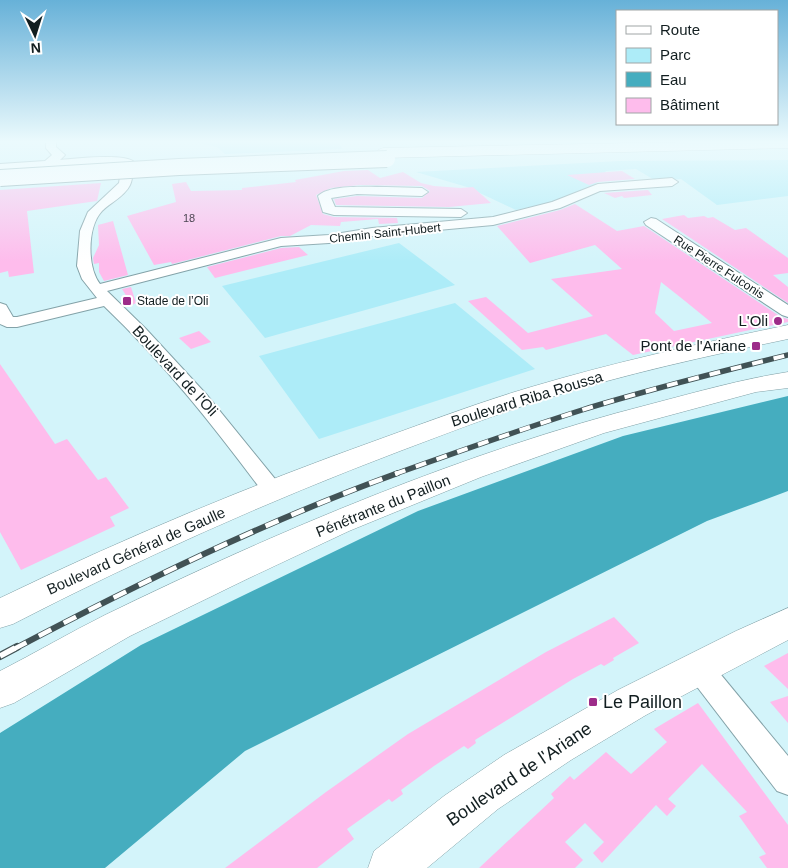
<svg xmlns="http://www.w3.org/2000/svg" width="788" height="868" viewBox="0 0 788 868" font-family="Arial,sans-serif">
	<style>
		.green { fill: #adecf8 }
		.water { fill: #45adbf }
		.building { fill: #febcec; fill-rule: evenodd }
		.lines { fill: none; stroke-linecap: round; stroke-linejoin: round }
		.street-casing { stroke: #83a2a8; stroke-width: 2 }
		.secondary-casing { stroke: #83a2a8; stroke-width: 1 }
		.primary-casing { stroke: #83a2a8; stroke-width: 1 }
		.highway-casing { stroke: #83a2a8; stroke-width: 1 }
		.street { fill: #fff; fill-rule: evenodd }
		.secondary { fill: #fff; fill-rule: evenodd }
		.primary { fill: #fff; fill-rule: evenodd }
		.highway { fill: #fff; fill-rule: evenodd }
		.rail-far2-casing { stroke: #415255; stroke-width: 5.5 }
		.rail-far1-casing { stroke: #415255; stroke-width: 6 }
		.rail-casing { stroke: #415255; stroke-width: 8 }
		.rail-far2 { stroke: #fff; stroke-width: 4; stroke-dasharray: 11; stroke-linecap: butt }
		.rail-far1 { stroke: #fff; stroke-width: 4.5; stroke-dasharray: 14; stroke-linecap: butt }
		.rail { stroke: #fff; stroke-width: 5.5; stroke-dasharray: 17; stroke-linecap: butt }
		.highway-bridge-casing { stroke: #83a2a8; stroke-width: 18; stroke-linecap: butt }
		.highway-bridge { stroke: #fff; stroke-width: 16 }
		.poi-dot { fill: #9d2c89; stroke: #fff; stroke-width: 2 }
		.labels { text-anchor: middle; stroke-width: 4; stroke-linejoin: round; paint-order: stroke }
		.far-number-label { font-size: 11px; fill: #4d4653 }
		.far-street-label { font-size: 12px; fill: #121e20; stroke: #fff }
		.far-poi-label { font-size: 12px; fill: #121e20; stroke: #fff; text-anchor: start }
		.poi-label { font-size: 15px; fill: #121e20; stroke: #fff; text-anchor: end }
		.street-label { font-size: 15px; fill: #121e20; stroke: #fff }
		.near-poi-label { font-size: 18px; fill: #121e20; stroke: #fff; text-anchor: start }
		.near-street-label { font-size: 18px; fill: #121e20; stroke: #fff }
	</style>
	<rect width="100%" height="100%" fill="#d3f4fa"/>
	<g class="green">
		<path d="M191 141H338L342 149 225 154 217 147Z"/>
		<path d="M788 160V196L717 205 681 179 656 181 636 169 606 171 594 186 553 202 516 210 467 187 416 172 620 161Z"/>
		<path d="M399 243 455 285 265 338 222 286Z"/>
		<path d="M455 303 535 369 319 439 259 356Z"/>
	</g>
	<path class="water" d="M788 396V491L707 521 245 751 105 868H0V733L141 645 418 511 623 436Z"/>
	<g class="building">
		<path d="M368 170 380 178 403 172 421 183 434 186 461 188 473 187 491 203 449 207 336 205 334 199 357 196 422 198 430 191 422 186 360 185 331 188 316 195 323 214 334 217 397 218 398 223 379 224 378 219 341 222 340 226 311 225 290 236H281L172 264 171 262 154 265 127 216 176 202 172 184 186 182 191 191 242 190V188L296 182 295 180 344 171Z"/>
		<path d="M622 171 635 179 598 182 589 185 567 175Z"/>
		<path d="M101 183 97 201 27 211 34 273 9 277 8 271 0 273V190Z"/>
		<path d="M648 190 652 195 624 198 622 196 615 198 604 193Z"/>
		<path d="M575 204 617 231 644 226 781 317 788 319V322L633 355 606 334 546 350 543 347 522 350 468 301 486 297 528 333 593 316 551 279 622 269 595 245 530 263 497 226 560 210ZM661 282 685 301 712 323 674 331 655 313Z"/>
		<path d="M684 215 688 218 704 216 708 218 713 217 735 230 746 228 788 258V273L773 275 788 287V303L662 219Z"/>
		<path d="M113 221 128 275 104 281 99 272V263L94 264 93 258 99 245 98 225Z"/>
		<path d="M299 247 308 255 215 278 207 267 281 248Z"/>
		<path d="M131 287 136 303 132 305 122 289Z"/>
		<path d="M199 331 211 342 191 349 179 338Z"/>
		<path d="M0 364 55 444 67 439 98 480 106 477 129 508 110 517 115 526 21 570 0 532Z"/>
		<path d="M614 617 639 643 613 658 614 660 604 666 601 664 573 679 475 740 476 743 468 749 464 746 434 766 401 790 403 794 392 802 389 799 347 829 354 839 317 868H225L326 792 408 734 546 652Z"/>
		<path d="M788 653V689L764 666Z"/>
		<path d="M788 696V723L770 702Z"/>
		<path d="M698 703 788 825V868H767L759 857 766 854 739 816 747 812 702 764 668 799 676 806 667 816 656 805 602 863 593 853 604 842 585 823 565 842 583 860 575 868H479L554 798 551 794 570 776 574 780 606 752 631 774 667 742 654 729Z"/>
	</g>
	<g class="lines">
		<g class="street-casing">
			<g id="street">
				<path d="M46 141H56V147L65 155 60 160C74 159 124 153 134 162 133 169 133 179 130 185 125 196 110 203 102 211 87 227 87 267 100 284L281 238 329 235 372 228 493 217 552 202 598 184 672 178 678 182 672 186 600 191 560 208 493 225 372 236 329 243 281 246 107 291 146 329 206 394 284 490 281 495 273 497 265 495C216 429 164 363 104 306L17 327H7L0 324V303L6 305 13 317H17L97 298 82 279 77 266 80 231 88 212 119 183 122 165 95 164 0 170V164L45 161 52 155 46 148Z"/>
				<path d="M386 187 422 188 428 192 422 196 357 194 331 198 335 207 461 209 467 213 461 217 334 215 323 212 318 196C329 184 370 187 386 187Z"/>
				<path d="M651 218 656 219 788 305V317L782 315 646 225 644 222Z"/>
				<path d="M698 655 708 659 788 756V795L777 791 688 675 684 667 688 659Z"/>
			</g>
		</g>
		<g class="secondary-casing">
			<g id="secondary">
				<path d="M788 325V339C707 356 625 374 545 399 496 414 448 433 400 451 268 501 139 559 13 624L0 628V598C124 538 251 485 380 439 430 421 480 402 531 387 615 362 702 343 788 325Z"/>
				<path d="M788 608V640L646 715 571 760 498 809 427 868H368L374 851 444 796 504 755 618 690 736 631Z"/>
			</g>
		</g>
		<g class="primary-casing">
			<path id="primary" d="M788 372V388L756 392 604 433 481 477 349 531 249 578 130 636 14 703 0 708V671C35 653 69 633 105 615 277 531 466 451 651 404 697 392 742 379 788 372Z"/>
		</g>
		<g class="highway-casing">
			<path id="highway" d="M742 141H788V148L383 158 378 156 375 153 378 150 383 148Z"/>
		</g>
		<use href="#street" class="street"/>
		<use href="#secondary" class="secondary"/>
		<use href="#primary" class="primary"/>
		<use href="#highway" class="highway"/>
		<g class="rail-far2-casing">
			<path id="rail-far2" d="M395 474C457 452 519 430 582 410 650 389 719 372 788 355"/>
		</g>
		<g class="rail-far1-casing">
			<path id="rail-far1" d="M14 649C139 583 266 521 398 473"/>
		</g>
		<g class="rail-casing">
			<path id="rail" d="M0 656 17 647"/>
		</g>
		<use href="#rail-far2" class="rail-far2"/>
		<use href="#rail-far1" class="rail-far1"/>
		<use href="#rail" class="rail"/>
		<g class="highway-bridge-casing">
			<path id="highway-bridge" d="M0 178 179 167 387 159"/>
		</g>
		<use href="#highway-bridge" class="highway-bridge"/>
	</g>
	<linearGradient id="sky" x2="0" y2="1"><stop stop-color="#67b1d8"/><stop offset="0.54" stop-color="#ebfafd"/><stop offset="1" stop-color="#ebfafd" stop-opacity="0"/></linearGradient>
	<rect width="788" height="262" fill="url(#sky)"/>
	<g class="poi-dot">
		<rect x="122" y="296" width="10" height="10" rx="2.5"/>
		<circle cx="778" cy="321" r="5"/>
		<rect x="751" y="341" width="10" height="10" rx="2.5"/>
		<rect x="588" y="697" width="10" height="10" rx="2.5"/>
	</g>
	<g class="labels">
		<g class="far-number-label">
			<text x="189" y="222">18</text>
		</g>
		<g class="far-street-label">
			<text transform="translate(385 233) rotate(-6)" y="4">Chemin Saint-Hubert</text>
			<text transform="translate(719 267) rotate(33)" y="4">Rue Pierre Fulconis</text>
		</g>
		<g class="far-poi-label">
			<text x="137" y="305">Stade de l’Oli</text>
		</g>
		<g class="poi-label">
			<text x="768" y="326">L'Oli</text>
			<text x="746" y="351">Pont de l'Ariane</text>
		</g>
		<g class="street-label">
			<text transform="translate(175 371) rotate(47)" y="5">Boulevard de l'Oli</text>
			<text transform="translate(527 399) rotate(-17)" y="5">Boulevard Riba Roussa</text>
			<text transform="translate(383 506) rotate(-22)" y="5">Pénétrante du Paillon</text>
			<text transform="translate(136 551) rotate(-24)" y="5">Boulevard Général de Gaulle</text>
		</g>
		<g class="near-poi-label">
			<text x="603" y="708">Le Paillon</text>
		</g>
		<g class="near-street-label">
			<text transform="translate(519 774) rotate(-34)" y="6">Boulevard de l'Ariane</text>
		</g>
	</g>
	<rect x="616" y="10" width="162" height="115" fill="#ffffff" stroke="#a0a5a6"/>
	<rect x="626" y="26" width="25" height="8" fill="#ffffff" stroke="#a0a5a6"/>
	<text x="660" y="35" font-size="15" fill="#121e20">Route</text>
	<rect x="626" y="48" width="25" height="15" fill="#adecf8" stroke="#a0a5a6"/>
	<text x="660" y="60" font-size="15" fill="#121e20">Parc</text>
	<rect x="626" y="72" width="25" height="15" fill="#45adbf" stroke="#a0a5a6"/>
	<text x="660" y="85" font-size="15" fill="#121e20">Eau</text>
	<rect x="626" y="98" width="25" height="15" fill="#febcec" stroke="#a0a5a6"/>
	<text x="660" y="110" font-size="15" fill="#121e20">Bâtiment</text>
	<g transform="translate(35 35) rotate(176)" stroke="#ffffff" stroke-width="4" paint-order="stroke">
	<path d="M0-4L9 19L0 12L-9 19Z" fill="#121e20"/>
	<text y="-8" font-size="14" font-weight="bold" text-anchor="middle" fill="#121e20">N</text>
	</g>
</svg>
